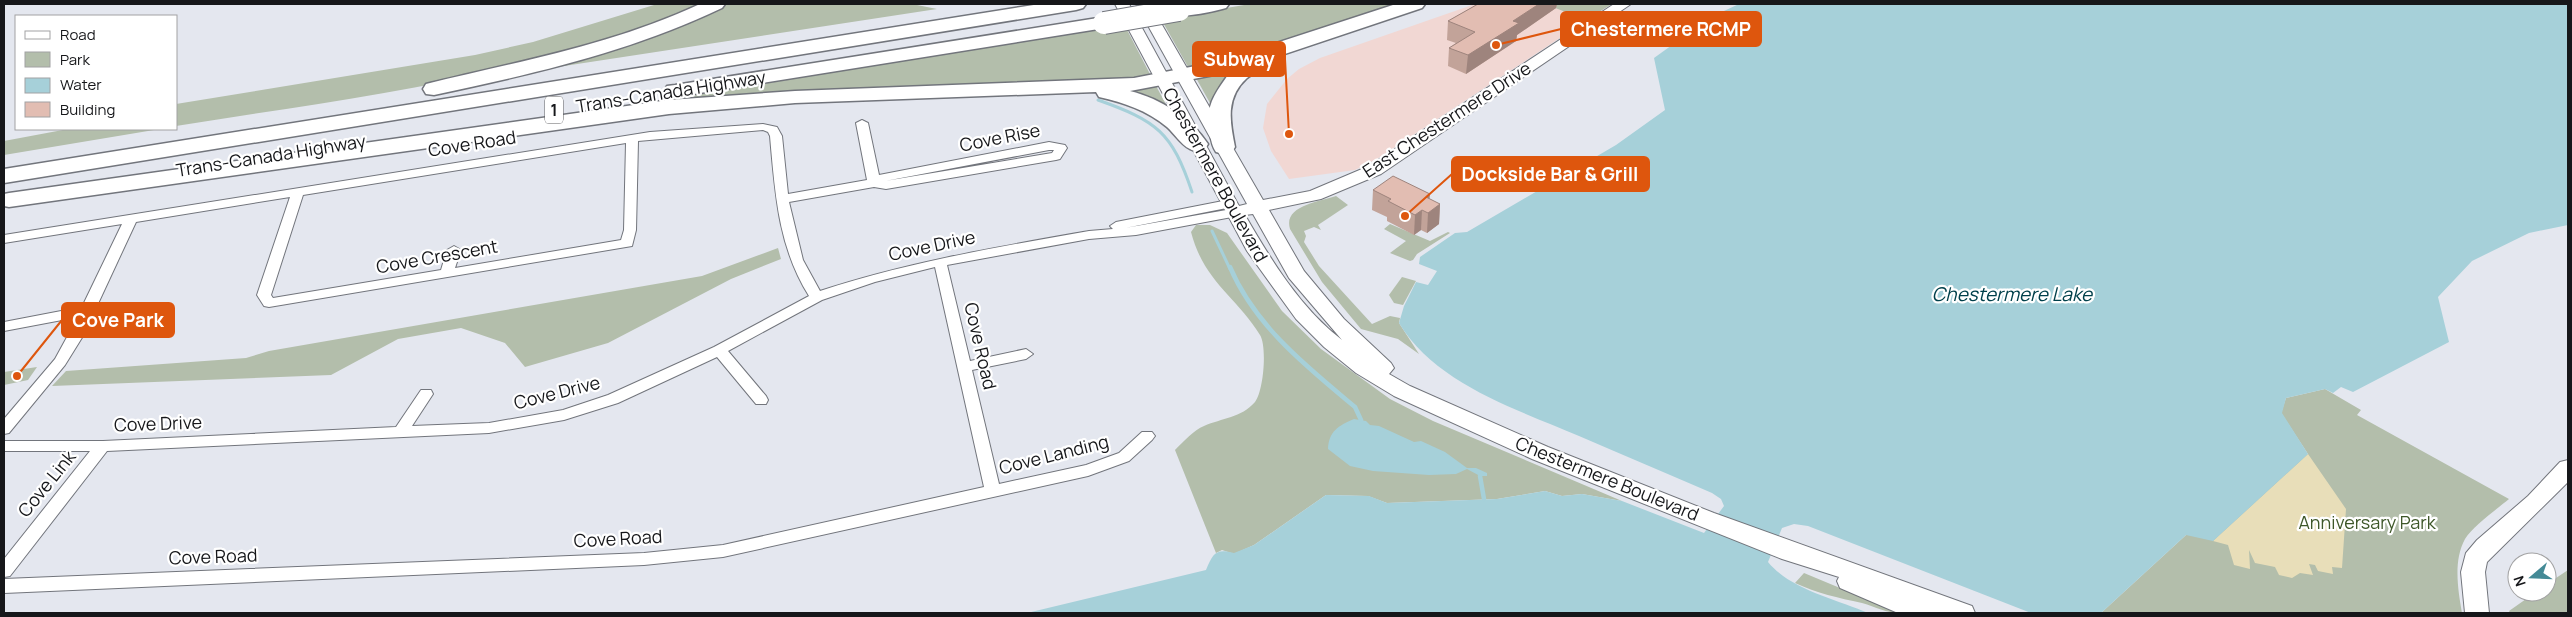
<svg xmlns="http://www.w3.org/2000/svg" width="2572" height="617" viewBox="0 0 2572 617" font-family="Manrope,sans-serif">
	<style>
		.commercial { fill: #f1d7d3 }
		.green { fill: #b3beab }
		.sand { fill: #e8deb9 }
		.water { fill: #a6d0d9 }
		.lines { fill: none; stroke-linecap: round; stroke-linejoin: round }
		.stream-far1 { stroke: #a6d0d9; stroke-width: 3 }
		.stream { stroke: #a6d0d9; stroke-width: 4.5 }
		.street-casing { stroke: #72757c; stroke-width: 2 }
		.secondary-casing { stroke: #72757c; stroke-width: 2 }
		.highway-casing { stroke: #72757c; stroke-width: 3 }
		.street { fill: #fff; fill-rule: evenodd }
		.secondary { fill: #fff; fill-rule: evenodd }
		.highway { fill: #fff; fill-rule: evenodd }
		.highway-bridge-casing { stroke: #72757c; stroke-width: 24; stroke-linecap: butt }
		.highway-bridge { stroke: #fff; stroke-width: 22 }
		.wall { fill: #c2a399 }
		.shaded-wall { fill: #9e847d }
		.building { fill: #e2bdb2; stroke: #9e847d }
		.labels { text-anchor: middle; stroke-width: 4.5; stroke-linejoin: round; paint-order: stroke }
		.shield { fill: #fff; stroke: #5c5d5f; stroke-width: 1 }
		.shield-label { font-size: 16px; font-weight: bold; fill: #16171a }
		.street-label { font-size: 18px; fill: #16171a; stroke: #fff }
		.park-label { font-size: 18px; fill: #3e5729; stroke: #fff }
		.water-label { font-size: 19px; font-style: italic; fill: #00404b; stroke: #fff }
		.leader { fill: none; stroke: #de560d; stroke-width: 2 }
		.callout-dot { fill: #de560d; stroke: #fff; stroke-width: 2 }
		.callout { fill: #de560d; stroke: #de560d; stroke-width: 2 }
		.callout-label { font-size: 19px; text-anchor: middle; font-weight: bold; fill: #fff }
	</style>
	<rect width="100%" height="100%" fill="#e4e7ef"/>
	<path class="commercial" d="M1475 4H1545L1587 20 1377 159 1355 170 1289 179 1271 151 1263 128 1267 104 1287 79 1299 69 1320 58Z"/>
	<g class="green">
		<path d="M705 4C538 77 355 97 176 126V104L475 55 533 42 654 5Z"/>
		<path d="M725 4H912L937 9 551 68 681 24Z"/>
		<path d="M1250 4H1397L1215 65 1188 67 1161 19Z"/>
		<path d="M1545 4H1612L1586 20Z"/>
		<path d="M1124 24 1151 76 1139 80 737 95 594 112Z"/>
		<path d="M1237 68 1214 102 1210 103 1196 78Z"/>
		<path d="M1155 84 1168 108 1124 89Z"/>
		<path d="M68 129H160L4 155V141Z"/>
		<path d="M1336 196 1348 205 1318 225 1321 230 1314 227 1304 231 1306 236 1304 242 1319 266 1372 324 1390 316 1400 318 1399 323 1419 354 1398 339 1361 329 1322 282 1290 229C1283 206 1318 202 1336 196Z"/>
		<path d="M1390 224 1430 241 1448 232 1450 233 1417 254 1413 260 1410 261 1390 253 1406 241 1384 229Z"/>
		<path d="M1196 225H1210L1227 233 1282 311 1321 349 1390 399 1433 421 1622 501 1582 494 1562 496 1545 491 1497 499 1387 503 1368 496 1326 495 1254 545 1234 554 1222 550 1216 553 1175 450C1183 442 1194 430 1204 426 1222 418 1241 418 1255 402 1264 390 1267 346 1260 335 1236 296 1204 282 1191 232Z"/>
		<path d="M778 248 781 259 731 279 608 343 525 367 505 343 461 328 398 339 331 375 52 386 66 371 246 358 269 351 702 276Z"/>
		<path d="M1402 277 1416 281 1403 305 1394 303 1389 295Z"/>
		<path d="M37 367 28 380 4 385V372Z"/>
		<path d="M2325 389 2361 410 2357 415 2509 499C2497 509 2473 526 2465 539 2453 561 2458 590 2462 613H2101L2186 535 2308 454 2281 413 2286 398Z"/>
		<path d="M2568 570V613H2510L2509 611 2536 592H2547V584Z"/>
		<path d="M1804 573 1900 613C1886 613 1876 607 1862 603 1838 598 1817 593 1795 583Z"/>
	</g>
	<path class="sand" d="M2308 454 2346 509 2342 568 2332 567 2333 574 2318 571 2315 565 2309 564 2313 575 2300 573 2292 578 2279 575 2275 567 2255 563 2249 550 2250 569 2234 565 2228 545 2213 541Z"/>
	<g class="water">
		<path d="M1739 4H2568V225L2529 233 2472 261 2438 297 2449 342 2353 392 2341 387 2333 393 2325 389 2286 398 2282 413 2308 454 2213 541 2186 535 2101 613H2031L1808 526 1794 524 1782 528 1768 562C1791 590 1836 599 1868 613H1027L1206 570C1213 553 1216 548 1234 553L1254 545 1326 495 1369 496 1387 503 1497 499 1545 491 1562 496 1582 494 1622 501 1704 533 1724 506 1721 499 1712 493C1668 474 1623 455 1579 436 1516 409 1436 384 1399 323L1404 306 1416 282 1428 285 1437 271 1419 264 1420 257 1455 233 1467 232 1616 145 1665 110 1654 58 1711 17Z"/>
		<path d="M1354 419 1366 421 1370 425 1379 426 1414 442 1421 441 1445 452 1467 468H1476L1487 473V476H1480L1467 469 1456 474 1429 475 1373 471 1350 466 1328 449C1329 431 1338 426 1354 419Z"/>
	</g>
	<g class="lines">
		<g class="stream-far1">
			<path d="M1098 100C1157 121 1172 132 1192 192"/>
			<path d="M1212 231 1230 269"/>
		</g>
		<g class="stream">
			<path d="M1230 267C1255 326 1307 367 1355 407L1361 420"/>
			<path d="M1480 476 1484 499"/>
		</g>
		<g class="street-casing">
			<path id="street" d="M862 120 868 123 879 175 1049 142 1065 145 1067 148 1060 159 1056 160 886 189 874 187 789 202 803 260 820 291C908 262 998 247 1089 231L1113 229 1110 226 1116 222 1228 200 1232 201 1234 204 1232 207 1125 228 1232 209 1236 210 1238 213 1236 216 1232 217 1136 235 1089 239 947 265 970 361 1026 349 1033 354 1026 359 972 370 999 484 1086 465 1119 453 1142 432H1152L1155 436 1152 440 1129 461 1088 476 723 557 644 565 4 593V579L644 553 723 545 984 487 935 267 875 282 822 300 728 351 766 396 768 400 766 404H756L717 357 618 403 564 420 489 433 107 451 10 576 4 577V559L90 451H4V441H103L396 427 421 390H431L433 394 412 426 489 423 563 410 608 395 714 347 809 296C778 247 775 192 770 136L768 132 763 130 638 141 636 230 632 246 269 307 264 306 257 295 290 197 136 222 83 336 65 365 9 433 4 434V419L55 359 78 317 4 331V322L82 307 122 224 4 243V235L650 132 763 124 777 127 782 136 788 194 867 180 856 123ZM626 143 624 230 621 240 455 268 461 250 454 246 447 250 441 270 273 298 271 295 303 195ZM1049 150H1054L1052 153 885 181Z"/>
		</g>
		<g class="secondary-casing">
			<g id="secondary">
				<path d="M1115 4H1129L1239 206 1247 204 1136 4H1150L1263 200 1310 191 1369 166 1614 4H1631L1381 174 1321 199 1269 210 1304 271 1344 319 1391 363 1394 368 1389 374 1410 386 1548 447 1714 513 1972 606 1975 613H1898L1840 588 1837 581 1839 577 1782 559 1532 459 1394 396 1356 373 1324 347 1296 319 1247 251ZM1253 214 1289 278 1342 340C1300 308 1271 260 1245 215Z"/>
				<path d="M2568 460V482L2487 562 2485 572 2489 613H2465L2461 572 2466 553 2477 540 2528 496 2560 462Z"/>
			</g>
		</g>
		<g class="highway-casing">
			<g id="highway">
				<path d="M700 4H725L722 8C630 52 533 74 434 95L426 94 423 89 426 84C520 61 612 45 700 4Z"/>
				<path d="M1040 4H1086L1083 8 1076 10 4 183V169Z"/>
				<path d="M1181 4H1229L1226 8C1210 12 1188 18 1172 14L1169 10 1172 6Z"/>
				<path d="M1396 4H1425L1422 8 1267 60 1269 63C1264 71 1254 72 1247 78 1225 98 1230 122 1235 147L1232 152 1224 154 1216 152C1212 146 1211 140 1210 133 1205 105 1214 95 1230 72L1130 91C1161 99 1190 117 1208 144L1205 149C1200 150 1195 152 1190 149 1181 145 1174 133 1167 127 1146 110 1125 103 1099 97L1096 92 795 103 669 114 9 207 4 206V194L9 193 669 100 795 91 1134 78 1221 61Z"/>
				<path d="M1104 17 1111 19 1114 23 1111 27 675 97 667 96 664 91 667 86 675 85Z"/>
			</g>
		</g>
		<use href="#street" class="street"/>
		<use href="#secondary" class="secondary"/>
		<use href="#highway" class="highway"/>
		<g class="highway-bridge-casing">
			<path id="highway-bridge" d="M1104 23 1179 10"/>
		</g>
		<use href="#highway-bridge" class="highway-bridge"/>
	</g>
	<g class="wall">
		<path d="M1478 4H1557L1556 8 1517 35 1516 41 1466 74 1448 66 1449 48 1456 43 1447 40 1448 21Z"/>
		<path d="M1373 190 1440 204 1439 224 1427 233 1421 230 1414 235 1387 221V217L1372 210Z"/>
	</g>
	<g class="shaded-wall">
		<path d="M1539 4H1557L1556 8 1517 35 1516 41 1466 74 1468 55 1513 21Z"/>
		<path d="M1430 194 1428 213 1440 204 1439 224 1427 233 1428 213 1426 197Z"/>
		<path d="M1422 210 1421 230 1414 235 1415 215Z"/>
	</g>
	<g class="building">
		<path d="M1478 4H1539L1513 21 1519 23 1468 55 1449 48 1475 32 1448 21Z"/>
		<path d="M1393 176 1430 194 1426 197 1440 204 1428 213 1422 210 1415 215 1388 201 1391 199 1373 190Z"/>
	</g>
	<g class="labels">
		<rect class="shield" x="545" y="96.5" width="18" height="27" rx="4"/>
		<g class="shield-label">
			<text x="554" y="116">1</text>
		</g>
		<g class="street-label">
			<text transform="translate(671 92) rotate(-9)" y="6">Trans-Canada Highway</text>
			<text transform="translate(1447 120) rotate(-33)" y="6">East Chestermere Drive</text>
			<text transform="translate(1000 138) rotate(-11)" y="6">Cove Rise</text>
			<text transform="translate(472 144) rotate(-9)" y="6">Cove Road</text>
			<text transform="translate(271 156) rotate(-9)" y="6">Trans-Canada Highway</text>
			<text transform="translate(1215 175) rotate(61)" y="6">Chestermere Boulevard</text>
			<text transform="translate(932 246) rotate(-12)" y="6">Cove Drive</text>
			<text transform="translate(437 257) rotate(-10)" y="6">Cove Crescent</text>
			<text transform="translate(980 346) rotate(77)" y="6">Cove Road</text>
			<text transform="translate(557 393) rotate(-14)" y="6">Cove Drive</text>
			<text transform="translate(158 424) rotate(-2)" y="6">Cove Drive</text>
			<text transform="translate(1054 455) rotate(-14)" y="6">Cove Landing</text>
			<text transform="translate(1607 479) rotate(22)" y="6">Chestermere Boulevard</text>
			<text transform="translate(47 484) rotate(-51)" y="6">Cove Link</text>
			<text transform="translate(618 539) rotate(-3)" y="6">Cove Road</text>
			<text transform="translate(213 557) rotate(-2)" y="6">Cove Road</text>
		</g>
		<g class="park-label">
			<text x="2367" y="529">Anniversary Park</text>
		</g>
		<g class="water-label">
			<text x="2012" y="301">Chestermere Lake</text>
		</g>
	</g>
	<path class="leader" d="M1496 45L1561 29M1289 134L1285 59M1405 216L1452 174M17 376L62 320"/>
	<g class="callout-dot">
		<circle cx="1496" cy="45" r="5"/>
		<circle cx="1289" cy="134" r="5"/>
		<circle cx="1405" cy="216" r="5"/>
		<circle cx="17" cy="376" r="5"/>
	</g>
	<g class="callout">
		<rect x="1561" y="12" width="200" height="34" rx="5"/>
		<rect x="1193" y="42" width="92" height="34" rx="5"/>
		<rect x="1452" y="157" width="197" height="34" rx="5"/>
		<rect x="62" y="303" width="112" height="34" rx="5"/>
	</g>
	<g class="callout-label">
		<text x="1661" y="36">Chestermere RCMP</text>
		<text x="1239" y="66">Subway</text>
		<text x="1550" y="181">Dockside Bar &amp; Grill</text>
		<text x="118" y="327">Cove Park</text>
	</g>
	<rect width="2572" height="617" fill="none" stroke="#16171a" stroke-width="10"/>
	<rect x="15" y="15" width="162" height="115" fill="#ffffff" stroke="#a2a2a3"/>
	<rect x="25" y="31" width="25" height="8" fill="#ffffff" stroke="#a2a2a3"/>
	<text x="60" y="40" font-size="15" fill="#16171a">Road</text>
	<rect x="25" y="52" width="25" height="15" fill="#b3beab" stroke="#a2a2a3"/>
	<text x="60" y="65" font-size="15" fill="#16171a">Park</text>
	<rect x="25" y="78" width="25" height="15" fill="#a6d0d9" stroke="#a2a2a3"/>
	<text x="60" y="90" font-size="15" fill="#16171a">Water</text>
	<rect x="25" y="102" width="25" height="15" fill="#e2bdb2" stroke="#a2a2a3"/>
	<text x="60" y="115" font-size="15" fill="#16171a">Building</text>
	<g transform="translate(2532 577) rotate(251)"><circle r="24" fill="#ffffff" stroke="#a2a2a3"/>
	<path d="M0-4L9 19L0 12L-9 19Z" fill="#448a96"/>
	<text y="-8" font-size="14" font-weight="bold" text-anchor="middle" fill="#16171a">N</text>
	</g>
</svg>
